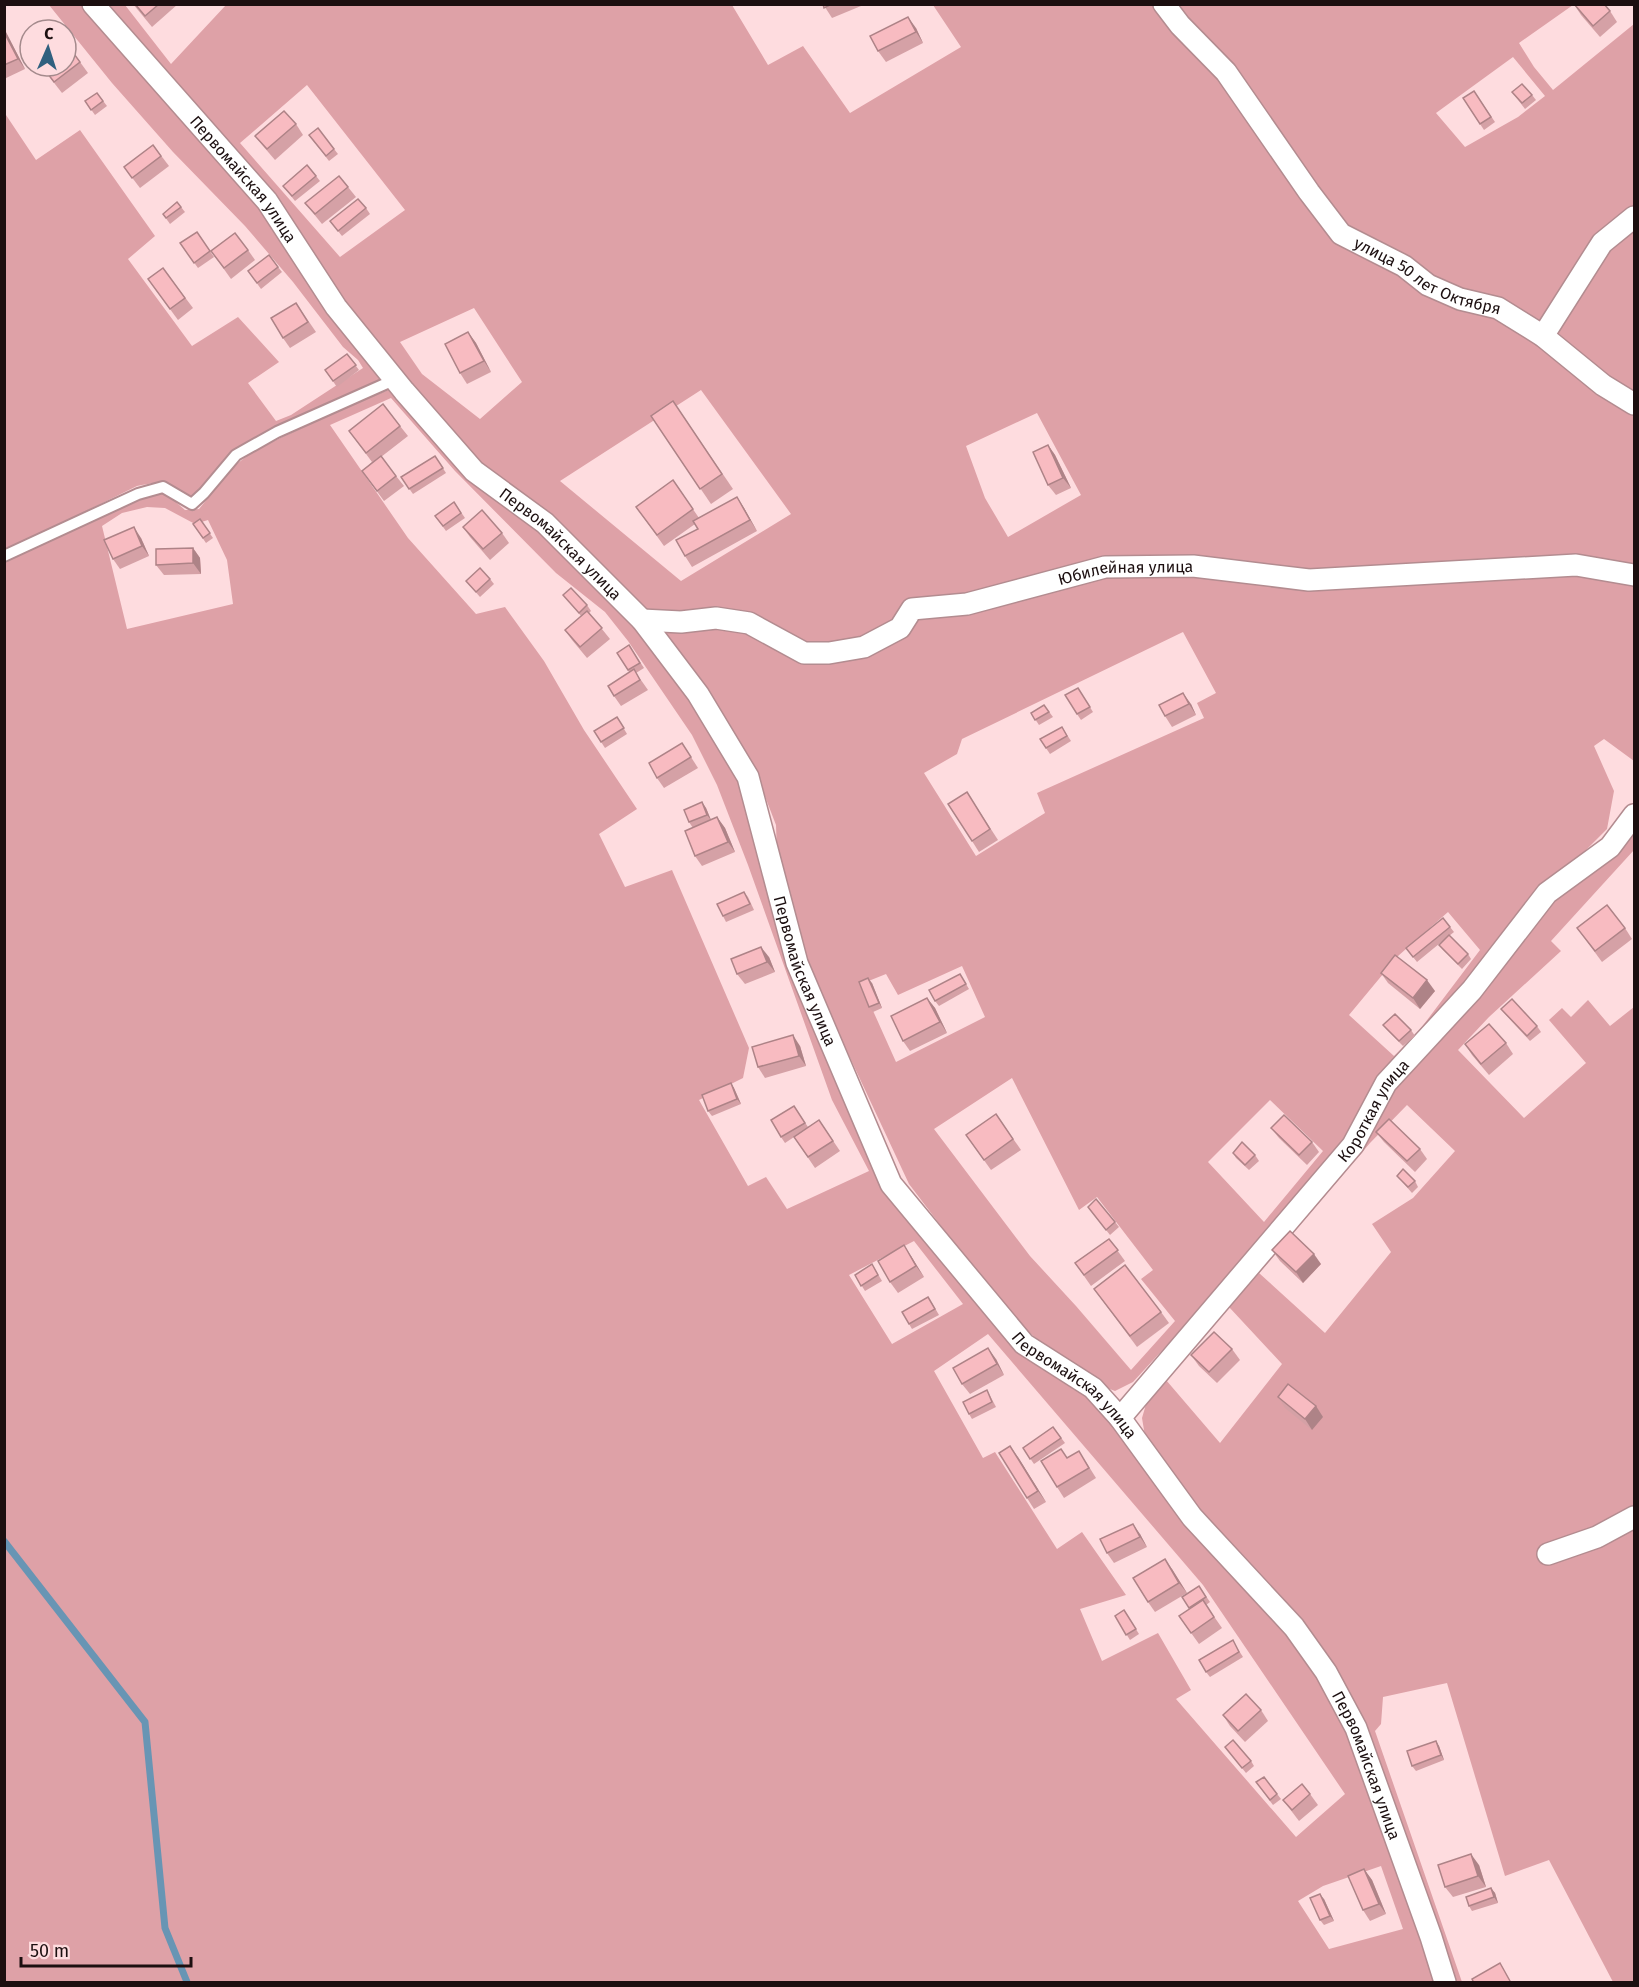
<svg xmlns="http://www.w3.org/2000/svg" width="1639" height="1987" viewBox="0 0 1639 1987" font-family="'Fira Sans',sans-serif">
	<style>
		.green { fill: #dea1a7; fill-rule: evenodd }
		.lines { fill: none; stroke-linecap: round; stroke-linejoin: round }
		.stream { stroke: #6895b4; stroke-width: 7 }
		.service-casing { stroke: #b38c90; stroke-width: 14 }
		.minor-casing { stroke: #b38c90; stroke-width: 24 }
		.service { stroke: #fff; stroke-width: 10 }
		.minor { stroke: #fff; stroke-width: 21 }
		.wall { fill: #d5a1a6 }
		.shaded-wall { fill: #ae8387 }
		.building { fill: #f8bbc1; stroke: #ae8387; stroke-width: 1.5 }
		.labels { text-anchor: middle; stroke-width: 5; stroke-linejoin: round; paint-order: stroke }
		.street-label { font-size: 16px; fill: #1c0f10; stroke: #fedcdf }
	</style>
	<rect width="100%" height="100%" fill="#fedcdf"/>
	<g class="green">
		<path d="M49 5H85L263 205 385 379 262 435 233 450 194 496C180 497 170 485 156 483 150 483 143 485 137 486L5 551 4 112 36 160 80 130 155 236 128 259 192 346 238 317 279 362 248 383 276 421 291 415 363 368 358 360 343 347 293 282 245 226 173 152 112 83Z"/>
		<path d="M99 5H125L171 64 226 5H732L768 65 803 46 850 113 961 47 933 5H1573L1519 43 1534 67 1553 90 1634 24V761L1604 739 1594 746 1614 791 1607 829 1579 857 1342 1147 1236 1270 1133 1382 1115 1391 1102 1386 1040 1342 1005 1310 909 1184 824 1002 794 926 777 854 776 825 756 773 700 683 463 449ZM1513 57 1545 96 1518 117 1465 147 1436 113ZM307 85 405 210 340 257 240 143ZM474 308 522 382 480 419 422 374 400 342ZM701 390 791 514 681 581 560 481ZM1037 413 1081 495 1008 537 985 498 966 446ZM1183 632 1216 693 1197 703 1204 718 1037 793 1045 813 976 856 924 773 957 754 962 739ZM1448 912 1480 950 1415 1036 1394 1056 1349 1015 1398 956ZM962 966 985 1017 896 1062 861 984 886 974 898 995ZM1012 1078 1079 1210 1097 1197 1153 1270 1141 1279 1175 1321 1131 1370 1076 1306 1030 1256 934 1129ZM1270 1100 1323 1151 1264 1222 1208 1162Z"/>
		<path d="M391 389 543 526 637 626 693 699 742 780 887 1185 946 1258 1092 1393 1291 1635 1326 1682 1355 1749 1438 1982H5V561L135 498 158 491 170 497 185 510 199 509 234 466 255 450 346 407ZM391 398 455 471 556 573 605 612 628 641 692 735 717 785 748 865 832 1100 869 1171 787 1209 766 1177 748 1186 699 1100 743 1078 749 1048 672 870 625 887 599 834 637 809 584 730 544 661 505 607 476 614 408 538 330 425ZM147 507 165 508 195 524 208 520 227 560 233 604 127 629 102 526 122 513ZM914 1241 963 1304 892 1344 849 1275ZM988 1334 1203 1585 1345 1794 1296 1837 1176 1699 1191 1690 1158 1633 1102 1661 1080 1609 1126 1595 1082 1532 1057 1549 995 1452 983 1458 934 1371ZM1381 1866 1403 1929 1329 1949 1298 1901 1323 1886Z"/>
		<path d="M1634 833V850L1551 941 1561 951 1489 1017 1458 1050 1524 1118 1586 1063 1549 1020 1562 1008 1571 1017 1588 1000 1610 1026 1634 1007V1512L1536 1554 1541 1560 1634 1521V1982H1613L1549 1860 1505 1876 1447 1683 1383 1697 1381 1724 1375 1731 1462 1982H1452L1366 1734 1338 1673 1294 1616 1191 1505 1146 1442 1142 1418 1149 1394 1393 1090 1457 1022 1543 911 1564 888ZM1407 1105 1455 1151 1413 1198 1372 1224 1391 1252 1325 1333 1259 1273 1370 1143ZM1229 1307 1282 1364 1220 1443 1166 1380Z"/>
	</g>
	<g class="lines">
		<path class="stream" d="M4 1541 145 1722 165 1928 187 1982"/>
		<g class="service-casing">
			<path id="service" d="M4 556 138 494 163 487 192 504 204 493 236 455 277 432 394 380"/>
		</g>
		<g class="minor-casing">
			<g id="minor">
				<path id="s1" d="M93 4 267 201 336 307 404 391 474 471 545 523 642 620 698 694 748 777 797 963 891 1184 1024 1344 1093 1388 1120 1418 1192 1517 1294 1627 1326 1672 1356 1728 1431 1937 1445 1982"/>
				<path id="s2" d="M1164 4 1180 25 1226 72 1309 192 1341 234 1404 266 1428 285 1460 299 1498 308 1543 336 1603 385 1634 404"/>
				<path d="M1543 336 1602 243 1634 217"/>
				<path id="s3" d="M642 620 681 622 716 618 749 623 804 653H829L864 647 900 628 912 609 967 604 1105 567 1193 566 1309 580 1576 565 1634 575"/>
				<path id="s4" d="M1120 1418 1353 1145 1386 1083 1472 990 1547 893 1610 847 1634 815"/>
				<path d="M1548 1554 1597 1537 1634 1517"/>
			</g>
		</g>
		<use href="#service" class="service"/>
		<use href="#minor" class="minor"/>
	</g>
	<g class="wall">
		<path d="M133 4H178L152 27Z"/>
		<path d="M823 4H860L861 6 832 18Z"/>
		<path d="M1574 4 1610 11 1617 22 1600 37 1581 15Z"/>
		<path d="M916 28 923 43 886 62 878 51Z"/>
		<path d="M4 29 25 69 4 79Z"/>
		<path d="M80 62 88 73 62 93 41 66Z"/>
		<path d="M1474 91 1495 122 1484 130 1463 98Z"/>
		<path d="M1512 92 1532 95 1536 100 1525 109Z"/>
		<path d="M97 93 107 106 95 115 85 101Z"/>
		<path d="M296 124 303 135 275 160 263 146 255 136Z"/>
		<path d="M309 135 334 149 338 154 329 161Z"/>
		<path d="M153 145 169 166 140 188 124 167Z"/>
		<path d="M316 176 320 181 295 201 283 186Z"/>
		<path d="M348 187 356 197 322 224 305 203Z"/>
		<path d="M177 202 185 212 170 224 163 214Z"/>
		<path d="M366 208 370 214 342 236 330 221Z"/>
		<path d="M197 232 214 257 198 268 180 243Z"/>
		<path d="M248 250 255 260 231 279 211 251Z"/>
		<path d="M278 267 282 272 261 289 248 271Z"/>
		<path d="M163 268 193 308 178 320 148 279Z"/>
		<path d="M296 303 316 332 290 348 283 338Z"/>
		<path d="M468 332 476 343 491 372 467 384 460 373Z"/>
		<path d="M347 354 359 370 337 387 325 370Z"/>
		<path d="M673 401 733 489 711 504 651 416Z"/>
		<path d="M400 426 408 436 381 457 404 486 384 501 362 471 372 462 349 431Z"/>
		<path d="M1048 445 1055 455 1071 488 1056 495 1048 485Z"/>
		<path d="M435 456 446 473 413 494 401 477Z"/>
		<path d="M673 480 699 518 737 497 744 508 757 531 692 567 685 556 698 529 695 524 664 546 636 507Z"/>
		<path d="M454 502 465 518 446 531 435 516Z"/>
		<path d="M200 519 213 538 206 543 193 524Z"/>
		<path d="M463 527 502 533 509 543 490 560 470 537Z"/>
		<path d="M141 538 149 556 120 569 113 559Z"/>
		<path d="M193 548 200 558 201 574 164 575 156 565Z"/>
		<path d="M490 579 494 584 480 597 466 581Z"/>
		<path d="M563 595 587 605 591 611 589 613 610 639 587 658 572 640 565 630 581 616Z"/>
		<path d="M629 645 644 668 636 673 648 690 621 706 614 696 629 672 617 653Z"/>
		<path d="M1081 693 1093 712 1081 720 1077 714Z"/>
		<path d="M1191 704 1196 715 1172 727 1165 716 1159 705Z"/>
		<path d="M1044 705 1053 717 1039 725 1031 713Z"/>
		<path d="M617 717 627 734 605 748 594 731Z"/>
		<path d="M1062 727 1071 741 1050 754 1040 739Z"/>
		<path d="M682 743 698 768 664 788 657 778Z"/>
		<path d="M702 802 706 808 711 820 717 817 725 828 735 852 702 866 695 856 693 828 689 822Z"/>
		<path d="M974 803 998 840 979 852 972 841Z"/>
		<path d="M744 892 748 897 754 910 726 922 723 916Z"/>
		<path d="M1443 918 1454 932 1449 936 1468 954 1471 959 1462 969 1443 950 1439 945 1445 939 1417 962 1406 948Z"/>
		<path d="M1577 928H1625L1632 939 1602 962Z"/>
		<path d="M769 957 775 972 745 984 737 974Z"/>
		<path d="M1381 973 1435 991 1420 1009 1388 983Z"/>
		<path d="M960 974 969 989 939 1006 935 1001Z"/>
		<path d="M872 983 882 1008 873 1012 869 1007Z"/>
		<path d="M927 998 935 1008 947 1033 910 1051 903 1041Z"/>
		<path d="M1501 1009 1537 1026 1541 1032 1530 1041 1505 1014Z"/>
		<path d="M1383 1025 1411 1030 1415 1036 1403 1046 1387 1030Z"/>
		<path d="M1506 1043 1513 1054 1489 1075 1472 1055 1465 1044Z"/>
		<path d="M800 1046 806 1066 765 1078 758 1067Z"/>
		<path d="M731 1083 734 1088 741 1104 712 1116 708 1111Z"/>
		<path d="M794 1106 808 1127 819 1120 840 1151 815 1168 794 1137 785 1143 781 1137Z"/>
		<path d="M996 1114 1021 1150 991 1170 966 1135Z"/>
		<path d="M1271 1128 1312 1142 1319 1152 1307 1165 1279 1138Z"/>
		<path d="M1376 1132 1420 1149 1427 1159 1415 1172 1384 1142Z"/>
		<path d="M1233 1153 1255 1155 1259 1161 1249 1170 1236 1158Z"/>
		<path d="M1397 1176 1415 1181 1418 1187 1412 1193Z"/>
		<path d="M1088 1207 1115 1222 1119 1227 1110 1235Z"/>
		<path d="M1109 1239 1125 1261 1091 1286 1075 1263Z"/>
		<path d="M1272 1250 1321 1264 1303 1283 1280 1261Z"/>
		<path d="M911 1256 924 1277 898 1293 890 1282Z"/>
		<path d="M872 1264 882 1281 865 1291 855 1275Z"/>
		<path d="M1094 1289 1161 1312 1169 1323 1137 1347Z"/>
		<path d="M932 1303 939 1315 912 1329 909 1324Z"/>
		<path d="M1232 1349 1240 1360 1217 1383 1199 1366 1191 1355Z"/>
		<path d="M996 1359 1004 1375 970 1394 962 1384Z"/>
		<path d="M987 1390 996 1407 972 1419 969 1414Z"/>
		<path d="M1278 1397 1316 1406 1323 1417 1312 1430 1285 1408Z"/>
		<path d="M1053 1427 1065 1443 1034 1464 1023 1448Z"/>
		<path d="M1018 1457 1046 1502 1034 1509 1027 1498Z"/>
		<path d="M1068 1458 1086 1462 1096 1478 1064 1498 1057 1487Z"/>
		<path d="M1140 1534 1147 1547 1114 1563 1107 1553Z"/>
		<path d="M1172 1569 1187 1593 1155 1612 1148 1602Z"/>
		<path d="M1199 1586 1210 1602 1206 1605 1222 1628 1199 1644 1179 1616 1190 1609 1182 1597Z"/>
		<path d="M1124 1610 1139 1634 1130 1640 1115 1616Z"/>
		<path d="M1236 1646 1243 1657 1210 1677 1206 1672Z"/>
		<path d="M1261 1710 1268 1721 1245 1742 1230 1726 1223 1715Z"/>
		<path d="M1436 1741 1439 1746 1444 1760 1416 1771 1412 1766Z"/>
		<path d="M1225 1747 1251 1761 1254 1766 1246 1773Z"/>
		<path d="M1264 1777 1281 1799 1273 1805 1256 1782Z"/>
		<path d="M1310 1794 1318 1805 1299 1821 1283 1800Z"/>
		<path d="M1479 1865 1486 1887 1453 1897 1445 1887Z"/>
		<path d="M1364 1869 1372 1880 1386 1914 1370 1921 1363 1910Z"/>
		<path d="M1491 1888 1495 1893 1498 1903 1472 1911 1469 1906Z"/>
		<path d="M1324 1899 1334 1921 1324 1925 1320 1920Z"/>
	</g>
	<g class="shaded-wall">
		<path d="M908 17 916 28 923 43 916 32Z"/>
		<path d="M4 29 6 32 25 69 18 59 4 32Z"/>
		<path d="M468 332 476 343 491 372 484 361Z"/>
		<path d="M1048 445 1055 455 1071 488 1063 478Z"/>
		<path d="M737 497 744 508 757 531 750 520Z"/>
		<path d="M134 527 141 538 149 556 142 546Z"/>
		<path d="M193 548 200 558 201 574 193 563Z"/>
		<path d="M1183 693 1191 704 1196 715 1189 704Z"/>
		<path d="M702 802 706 808 711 820 707 815Z"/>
		<path d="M717 817 725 828 735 852 728 842Z"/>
		<path d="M761 947 769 957 775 972 767 962Z"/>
		<path d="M868 978 872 983 882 1008 879 1003Z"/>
		<path d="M1427 980 1435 991 1420 1009 1413 998Z"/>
		<path d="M927 998 935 1008 947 1033 940 1022Z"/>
		<path d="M793 1035 800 1046 806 1066 799 1056Z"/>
		<path d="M731 1083 734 1088 741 1104 737 1099Z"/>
		<path d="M904 1245 911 1256 924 1277 916 1266Z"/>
		<path d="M1314 1254 1321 1264 1303 1283 1296 1272Z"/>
		<path d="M988 1348 996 1359 1004 1375 997 1364Z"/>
		<path d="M1316 1406 1323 1417 1312 1430 1305 1419Z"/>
		<path d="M1010 1446 1018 1457 1046 1502 1038 1491Z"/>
		<path d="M1133 1524 1140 1534 1147 1547 1140 1537Z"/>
		<path d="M1165 1559 1172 1569 1187 1593 1179 1583Z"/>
		<path d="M1436 1741 1439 1746 1444 1760 1441 1755Z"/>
		<path d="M1471 1854 1479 1865 1486 1887 1478 1876Z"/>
		<path d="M1364 1869 1372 1880 1386 1914 1379 1904Z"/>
		<path d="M1491 1888 1495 1893 1498 1903 1494 1897Z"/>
		<path d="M1320 1894 1324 1899 1334 1921 1330 1916Z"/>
	</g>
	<g class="building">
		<path d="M135 4H159L145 16Z"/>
		<path d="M823 4H832L824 8Z"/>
		<path d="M1574 4H1604L1610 11 1593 26Z"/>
		<path d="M908 17 916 32 878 51 870 36Z"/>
		<path d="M4 32 18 59 4 65Z"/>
		<path d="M66 43 80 62 54 82 42 66H66Z"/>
		<path d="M1522 84 1532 95 1522 103 1512 92Z"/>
		<path d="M1474 91 1491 117 1480 124 1463 98Z"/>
		<path d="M97 93 103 101 91 110 85 101Z"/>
		<path d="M284 111 296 124 267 149 255 136Z"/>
		<path d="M318 128 334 149 326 156 309 135Z"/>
		<path d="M153 145 161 156 132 178 124 167Z"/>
		<path d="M307 165 316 176 292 196 283 186Z"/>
		<path d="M339 176 348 187 315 214 305 203Z"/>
		<path d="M358 199 366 208 338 231 330 221Z"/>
		<path d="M177 202 181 207 166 218 163 214Z"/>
		<path d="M197 232 210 251 194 263 180 243Z"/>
		<path d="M235 233 248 250 224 268 211 251Z"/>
		<path d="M269 255 278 267 257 283 248 271Z"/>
		<path d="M163 268 185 298 170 309 148 279Z"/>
		<path d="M296 303 308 322 283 338 271 318Z"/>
		<path d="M468 332 484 361 460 373 445 344Z"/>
		<path d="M347 354 356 365 333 381 325 370Z"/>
		<path d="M673 401 722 474 700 489 651 416Z"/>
		<path d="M383 404 400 426 366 453 349 431Z"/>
		<path d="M1048 445 1063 478 1048 485 1033 452Z"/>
		<path d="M381 456 396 476 377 491 362 471Z"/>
		<path d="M435 456 443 468 409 489 401 477Z"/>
		<path d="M673 480 693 509 657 535 636 507Z"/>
		<path d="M737 497 750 520 685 556 676 540 698 529 693 521Z"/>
		<path d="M454 502 461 513 443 526 435 516Z"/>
		<path d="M482 510 502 533 483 549 463 527Z"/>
		<path d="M200 519 210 533 203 538 193 524Z"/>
		<path d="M134 527 142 546 113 559 104 540Z"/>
		<path d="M193 548V563L156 565V549Z"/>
		<path d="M480 568 490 579 476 592 466 581Z"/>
		<path d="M571 588 587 605 579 613 563 595Z"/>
		<path d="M587 611 602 628 580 647 565 630Z"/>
		<path d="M629 645 640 663 628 670 617 653Z"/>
		<path d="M634 669 640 680 614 696 608 686Z"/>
		<path d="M1078 688 1090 707 1077 714 1065 695Z"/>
		<path d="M1183 693 1189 704 1165 716 1159 705Z"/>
		<path d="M1044 705 1049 712 1035 720 1031 713Z"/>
		<path d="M617 717 624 728 601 742 594 731Z"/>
		<path d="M1062 727 1067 736 1046 748 1040 739Z"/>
		<path d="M682 743 691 757 657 778 649 763Z"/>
		<path d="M967 792 990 829 972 841 948 804Z"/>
		<path d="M702 802 707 815 689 822 684 810Z"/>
		<path d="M717 817 728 842 695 856 685 831Z"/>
		<path d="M744 892 750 904 723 916 717 904Z"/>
		<path d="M1607 905 1625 928 1595 951 1577 928Z"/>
		<path d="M1443 918 1450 927 1413 957 1406 948Z"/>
		<path d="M1449 935 1468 954 1458 964 1439 945Z"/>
		<path d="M761 947 767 962 737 974 731 959Z"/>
		<path d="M1395 955 1427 980 1413 998 1381 973Z"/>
		<path d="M960 974 966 984 935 1001 929 990Z"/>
		<path d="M868 978 879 1003 869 1007 859 982Z"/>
		<path d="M927 998 940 1022 903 1041 891 1016Z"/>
		<path d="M1512 999 1537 1026 1527 1036 1501 1009Z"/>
		<path d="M1395 1014 1411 1030 1399 1041 1383 1025Z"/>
		<path d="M1489 1024 1506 1043 1481 1064 1465 1044Z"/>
		<path d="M793 1035 799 1056 758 1067 752 1047Z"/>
		<path d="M731 1083 737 1099 708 1111 702 1095Z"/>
		<path d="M794 1106 805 1123 781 1137 771 1120Z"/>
		<path d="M996 1114 1013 1139 984 1160 966 1135Z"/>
		<path d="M1284 1115 1312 1142 1299 1155 1271 1128Z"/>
		<path d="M1389 1119 1420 1149 1407 1161 1376 1132Z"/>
		<path d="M819 1120 833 1141 808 1157 794 1137Z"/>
		<path d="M1242 1142 1255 1155 1245 1165 1233 1153Z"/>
		<path d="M1403 1169 1415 1181 1408 1187 1397 1176Z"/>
		<path d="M1096 1199 1115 1222 1106 1230 1088 1207Z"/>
		<path d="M1290 1231 1314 1254 1296 1272 1272 1250Z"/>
		<path d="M1109 1239 1118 1250 1084 1275 1075 1263Z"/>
		<path d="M904 1245 916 1266 890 1282 878 1261Z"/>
		<path d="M872 1264 878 1275 861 1286 855 1275Z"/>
		<path d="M1125 1265 1161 1312 1130 1336 1094 1289Z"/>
		<path d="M928 1297 935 1309 909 1324 902 1312Z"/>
		<path d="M1214 1332 1232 1349 1209 1372 1191 1355Z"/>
		<path d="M988 1348 997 1364 962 1384 953 1368Z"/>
		<path d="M1288 1384 1316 1406 1305 1419 1278 1397Z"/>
		<path d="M987 1390 992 1402 969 1414 963 1402Z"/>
		<path d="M1053 1427 1061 1438 1030 1459 1023 1448Z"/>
		<path d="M1010 1446 1038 1491 1027 1498 999 1453Z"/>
		<path d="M1061 1449 1067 1458 1079 1451 1089 1468 1057 1487 1041 1461Z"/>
		<path d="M1133 1524 1140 1537 1107 1553 1100 1539Z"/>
		<path d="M1165 1559 1179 1583 1148 1602 1133 1578Z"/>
		<path d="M1199 1586 1206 1597 1189 1608 1182 1597Z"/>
		<path d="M1203 1600 1214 1617 1191 1633 1179 1616Z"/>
		<path d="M1124 1610 1136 1629 1126 1635 1115 1616Z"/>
		<path d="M1233 1640 1239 1652 1206 1672 1199 1660Z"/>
		<path d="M1246 1694 1261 1710 1238 1731 1223 1715Z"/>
		<path d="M1233 1740 1251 1761 1242 1768 1225 1747Z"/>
		<path d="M1436 1741 1441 1755 1412 1766 1407 1751Z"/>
		<path d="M1264 1777 1277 1794 1270 1800 1256 1782Z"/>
		<path d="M1302 1784 1310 1794 1292 1810 1283 1800Z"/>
		<path d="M1471 1854 1478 1876 1445 1887 1438 1865Z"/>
		<path d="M1364 1869 1379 1904 1363 1910 1348 1876Z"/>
		<path d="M1491 1888 1494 1897 1469 1906 1466 1897Z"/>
		<path d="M1320 1894 1330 1916 1320 1920 1310 1898Z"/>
		<path d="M1500 1963 1510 1981 1508 1983H1474L1472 1979Z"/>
	</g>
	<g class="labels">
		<g class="street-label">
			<text dy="6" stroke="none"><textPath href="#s1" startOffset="231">Первомайская улица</textPath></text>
			<text dy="6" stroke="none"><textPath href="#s2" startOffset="388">улица 50 лет Октября</textPath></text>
			<text dy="6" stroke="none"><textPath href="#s1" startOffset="717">Первомайская улица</textPath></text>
			<text dy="6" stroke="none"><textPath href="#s3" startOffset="512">Юбилейная улица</textPath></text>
			<text dy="6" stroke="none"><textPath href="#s1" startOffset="1221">Первомайская улица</textPath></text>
			<text dy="6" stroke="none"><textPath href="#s4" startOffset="399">Короткая улица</textPath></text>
			<text dy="6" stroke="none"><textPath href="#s1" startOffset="1725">Первомайская улица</textPath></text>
			<text dy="6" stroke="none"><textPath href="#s1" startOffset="2211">Первомайская улица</textPath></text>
		</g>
	</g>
	<rect width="1639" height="1987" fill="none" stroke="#1c0f10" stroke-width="12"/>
	<g transform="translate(48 48) rotate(3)"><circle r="28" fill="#fedcdf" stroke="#a48a8c" stroke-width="1.5"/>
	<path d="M0-4.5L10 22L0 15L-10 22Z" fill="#30607f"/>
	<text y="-9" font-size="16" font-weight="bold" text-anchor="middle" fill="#1c0f10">С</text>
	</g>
	<path d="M21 1957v9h170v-9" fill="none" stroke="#1c0f10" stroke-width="3"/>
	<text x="30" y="1957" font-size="18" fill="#1c0f10" stroke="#fedcdf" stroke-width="4.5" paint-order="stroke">50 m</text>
</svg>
